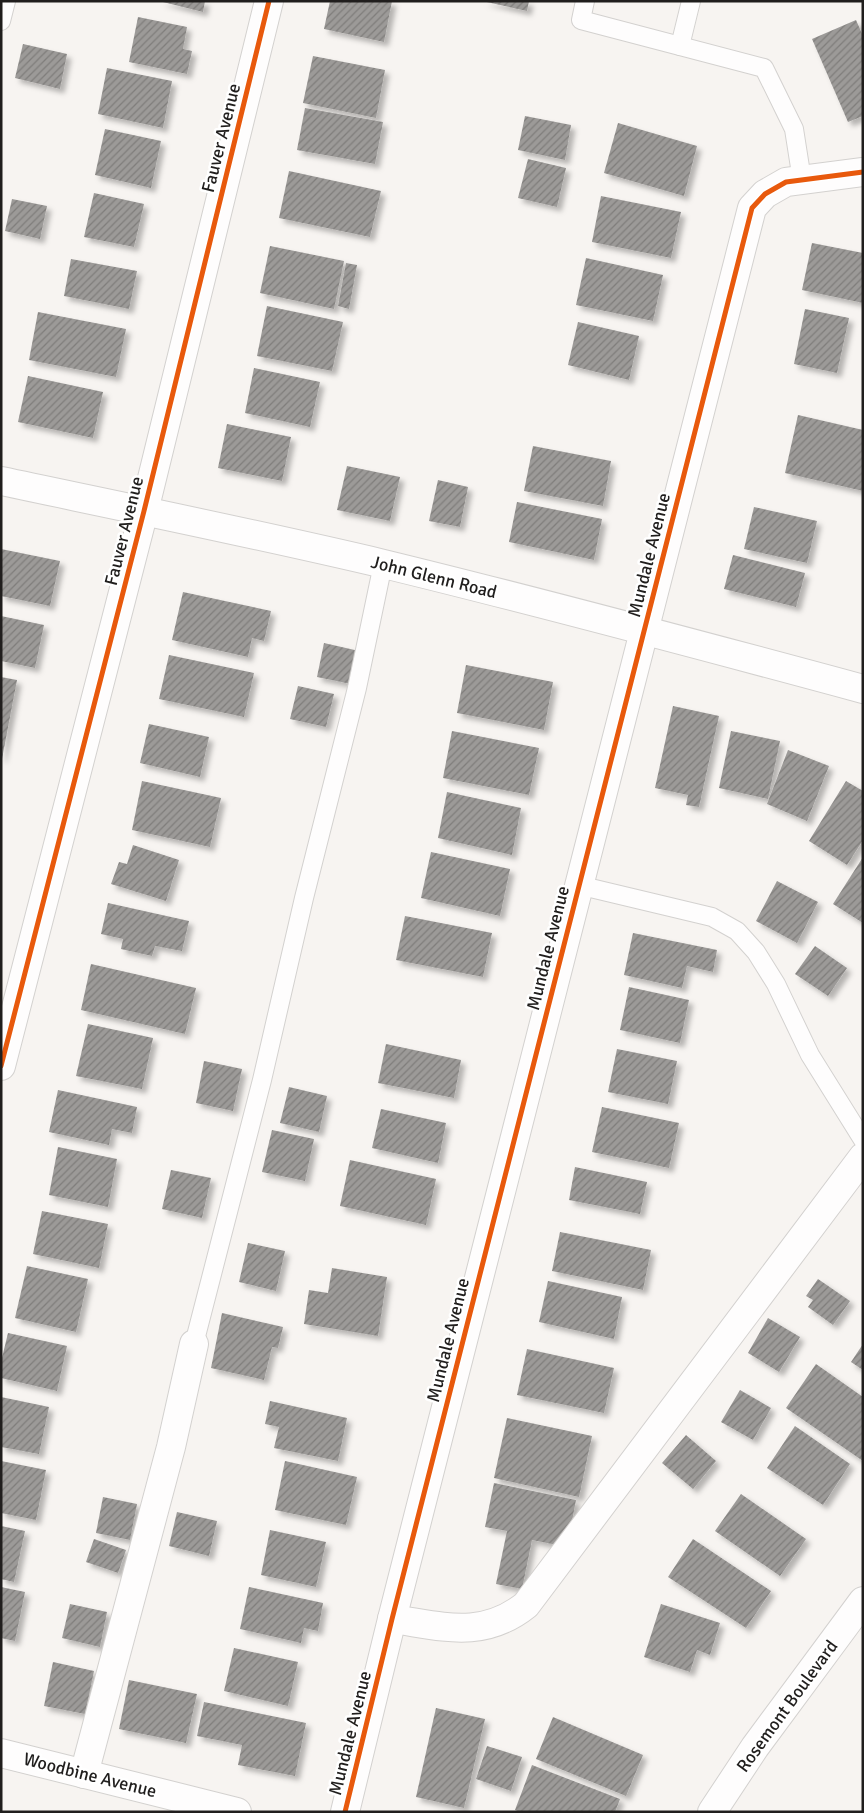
<svg xmlns="http://www.w3.org/2000/svg" width="864" height="1813" viewBox="0 0 864 1813" font-family="Signika,sans-serif">
	<style>
		.building { fill: url(#building-hatch); filter: url(#shadow) }
		.lines { fill: none; stroke-linecap: round; stroke-linejoin: round }
		.service-casing { stroke: #d3d1cf; stroke-width: 20 }
		.minor-casing { stroke: #d3d1cf; stroke-width: 30 }
		.service { stroke: #fefdfd; stroke-width: 18 }
		.minor { stroke: #fefdfd; stroke-width: 28 }
		.cycleway-casing { stroke: #fff; stroke-width: 8 }
		.cycleway { stroke: #e8590c; stroke-width: 5 }
		.labels { text-anchor: middle; stroke-width: 5; stroke-linejoin: round; paint-order: stroke }
		.street-label { font-size: 18px; fill: #201e1d; stroke: #fff }
	</style>
	<defs>
		<pattern id="building-hatch" width="6" height="6" patternUnits="userSpaceOnUse" patternTransform="scale(1.25)"><rect width="6" height="6" fill="#9c9a98"/><path d="M-1 1l2-2M0 6l6-6M5 7l2-2" fill="none" stroke="#7f7d7b"/></pattern>
		<filter id="shadow"><feDropShadow dx="4.5" dy="4.5" stdDeviation="2.5" flood-color="#0004"/></filter>
	</defs>
	<rect width="100%" height="100%" fill="#f7f4f1"/>
	<g class="building">
		<path d="M159 1H205L203 12Z"/>
		<path d="M330 1H392L384 42 324 29Z"/>
		<path d="M482 1H529L527 11Z"/>
		<path d="M138 17 187 27 183 49 192 51 187 74 129 62Z"/>
		<path d="M856 20 863 36V116L848 122 812 39Z"/>
		<path d="M23 44 67 54 60 89 15 78Z"/>
		<path d="M313 56 385 70 376 118 303 103Z"/>
		<path d="M107 68 172 81 163 128 98 114Z"/>
		<path d="M305 108 383 122 375 164 297 150Z"/>
		<path d="M525 116 571 125 565 160 518 150Z"/>
		<path d="M618 123 697 146 684 196 604 173Z"/>
		<path d="M105 129 161 141 151 188 95 175Z"/>
		<path d="M528 159 566 168 557 207 518 198Z"/>
		<path d="M289 171 381 191 370 237 279 218Z"/>
		<path d="M94 193 144 204 134 247 84 237Z"/>
		<path d="M601 196 681 212 671 258 592 242Z"/>
		<path d="M12 199 47 206 40 239 5 231Z"/>
		<path d="M812 243 863 253V303L802 290Z"/>
		<path d="M270 246 344 261 334 309 260 293Z"/>
		<path d="M586 258 663 275 653 321 576 305Z"/>
		<path d="M71 259 137 271 129 309 64 296Z"/>
		<path d="M346 263 357 265 349 309 338 306Z"/>
		<path d="M267 306 343 322 332 371 257 356Z"/>
		<path d="M805 309 849 318 837 373 794 364Z"/>
		<path d="M38 312 126 329 116 377 29 360Z"/>
		<path d="M578 322 639 336 629 380 568 365Z"/>
		<path d="M254 368 320 382 310 427 245 413Z"/>
		<path d="M28 376 103 392 93 438 18 422Z"/>
		<path d="M798 415 863 430V491L785 473Z"/>
		<path d="M227 424 291 437 282 481 218 468Z"/>
		<path d="M533 446 611 461 603 506 524 491Z"/>
		<path d="M347 466 400 477 390 521 337 510Z"/>
		<path d="M438 480 468 487 460 527 429 521Z"/>
		<path d="M517 502 602 519 594 560 509 542Z"/>
		<path d="M754 507 817 521 807 563 744 549Z"/>
		<path d="M1 549 60 561 50 606 1 596Z"/>
		<path d="M733 555 805 573 796 607 724 589Z"/>
		<path d="M183 592 271 611 264 641 252 638 248 657 172 640Z"/>
		<path d="M1 616 44 625 35 668 1 661Z"/>
		<path d="M324 643 359 651 351 684 317 677Z"/>
		<path d="M169 655 254 673 244 717 159 699Z"/>
		<path d="M466 665 553 682 544 730 457 713Z"/>
		<path d="M1 677 17 680 2 759 1 758Z"/>
		<path d="M298 686 334 694 326 727 290 719Z"/>
		<path d="M673 706 719 716 699 807 686 805 688 795 655 788Z"/>
		<path d="M149 724 209 737 200 777 140 763Z"/>
		<path d="M452 731 539 748 529 795 443 778Z"/>
		<path d="M731 731 780 741 768 799 719 788Z"/>
		<path d="M788 750 829 766 807 821 767 804Z"/>
		<path d="M142 781 221 798 210 847 132 830Z"/>
		<path d="M846 781 863 791V840L847 865 809 841Z"/>
		<path d="M447 792 521 808 512 855 438 838Z"/>
		<path d="M133 845 179 860 166 901 111 884 119 862 127 864Z"/>
		<path d="M431 852 510 869 500 916 421 898Z"/>
		<path d="M863 857V923L833 904Z"/>
		<path d="M777 881 818 902 797 943 756 921Z"/>
		<path d="M108 903 189 921 182 951 155 946 152 956 121 949 123 939 101 934Z"/>
		<path d="M405 916 492 933 483 977 396 960Z"/>
		<path d="M633 933 717 950 713 972 687 966 682 988 624 975Z"/>
		<path d="M815 946 847 968 828 996 795 974Z"/>
		<path d="M91 964 196 988 185 1034 81 1010Z"/>
		<path d="M629 987 689 1000 680 1043 620 1030Z"/>
		<path d="M88 1024 153 1038 142 1089 76 1076Z"/>
		<path d="M386 1044 461 1060 454 1098 378 1083Z"/>
		<path d="M617 1049 677 1061 668 1104 608 1092Z"/>
		<path d="M204 1061 242 1069 233 1111 196 1103Z"/>
		<path d="M289 1087 327 1096 319 1132 280 1123Z"/>
		<path d="M58 1090 137 1107 132 1133 112 1129 109 1145 49 1132Z"/>
		<path d="M602 1107 679 1123 669 1168 592 1152Z"/>
		<path d="M381 1109 446 1123 438 1163 372 1148Z"/>
		<path d="M272 1130 314 1139 305 1181 262 1172Z"/>
		<path d="M58 1147 117 1159 108 1207 49 1195Z"/>
		<path d="M350 1160 436 1179 426 1225 340 1206Z"/>
		<path d="M575 1167 647 1182 640 1214 569 1200Z"/>
		<path d="M171 1170 211 1178 202 1218 162 1209Z"/>
		<path d="M42 1211 108 1224 99 1268 33 1254Z"/>
		<path d="M560 1232 651 1250 643 1290 552 1271Z"/>
		<path d="M248 1243 285 1251 276 1291 239 1282Z"/>
		<path d="M27 1266 88 1279 76 1332 15 1318Z"/>
		<path d="M332 1268 387 1277 378 1336 304 1324 309 1290 328 1293Z"/>
		<path d="M818 1279 850 1301 833 1325 808 1307 813 1300 806 1296Z"/>
		<path d="M548 1281 622 1297 614 1339 539 1322Z"/>
		<path d="M222 1313 283 1327 278 1348 272 1347 264 1380 211 1368Z"/>
		<path d="M768 1318 800 1337 779 1372 748 1353Z"/>
		<path d="M8 1333 67 1346 57 1391 1 1378V1362Z"/>
		<path d="M863 1344V1370L851 1362Z"/>
		<path d="M527 1349 614 1368 604 1413 517 1395Z"/>
		<path d="M816 1364 863 1397V1461L786 1408Z"/>
		<path d="M740 1390 771 1408 753 1440 721 1422Z"/>
		<path d="M1 1397 49 1407 39 1454 1 1447Z"/>
		<path d="M270 1401 347 1418 338 1461 274 1448 279 1427 265 1424Z"/>
		<path d="M507 1418 592 1436 579 1497 494 1478Z"/>
		<path d="M795 1426 850 1464 823 1505 767 1468Z"/>
		<path d="M686 1435 716 1461 693 1489 662 1463Z"/>
		<path d="M1 1461 46 1470 36 1520 1 1513Z"/>
		<path d="M285 1461 357 1477 346 1525 275 1510Z"/>
		<path d="M494 1483 576 1500 567 1547 532 1540 522 1589 496 1584 507 1531 485 1527Z"/>
		<path d="M741 1494 806 1539 780 1576 715 1531Z"/>
		<path d="M103 1497 137 1504 130 1540 96 1533Z"/>
		<path d="M177 1512 217 1521 209 1556 169 1546Z"/>
		<path d="M1 1526 25 1531 14 1582 1 1579Z"/>
		<path d="M270 1530 326 1542 316 1587 261 1575Z"/>
		<path d="M94 1539 126 1550 118 1573 86 1562Z"/>
		<path d="M693 1539 771 1591 746 1628 668 1577Z"/>
		<path d="M1 1587 25 1592 15 1641 1 1638Z"/>
		<path d="M249 1587 323 1603 318 1631 304 1628 301 1643 240 1629Z"/>
		<path d="M70 1604 107 1612 100 1647 62 1638Z"/>
		<path d="M661 1604 720 1623 710 1655 697 1650 690 1672 644 1657Z"/>
		<path d="M234 1648 298 1662 288 1706 224 1691Z"/>
		<path d="M53 1662 94 1671 85 1714 44 1706Z"/>
		<path d="M129 1680 197 1694 186 1743 119 1729Z"/>
		<path d="M204 1702 306 1723 295 1776 238 1765 242 1745 197 1736Z"/>
		<path d="M436 1708 485 1719 464 1808 416 1797Z"/>
		<path d="M553 1717 643 1755 626 1796 536 1759Z"/>
		<path d="M487 1746 522 1757 511 1791 476 1779Z"/>
		<path d="M532 1765 620 1799 615 1812H520L515 1810Z"/>
	</g>
	<g class="lines">
		<g class="service-casing">
			<g id="service">
				<path d="M585 1 581 20 764 68 794 129 802 180"/>
				<path d="M1 21 6 1"/>
				<path d="M680 46 691 1"/>
				<path d="M578 885 712 917 737 931 756 952 776 984 810 1055 863 1140"/>
				<path d="M194 1344 262 1080 304 898 357 688 383 564"/>
			</g>
		</g>
		<g class="minor-casing">
			<g id="minor">
				<path d="M1 481C129 508 257 534 384 564 544 603 704 646 863 689"/>
				<path d="M1 1066 144 511 269 1"/>
				<path d="M392 1619C442 1626 482 1640 526 1605L863 1157"/>
				<path d="M1 1753 237 1812"/>
				<path d="M84 1774 171 1447 194 1344"/>
				<path d="M345 1812 392 1619 752 208 765 194 786 182 863 172"/>
				<path d="M712 1812 755 1747 863 1601"/>
			</g>
		</g>
		<use href="#service" class="service"/>
		<use href="#minor" class="minor"/>
		<g class="cycleway-casing">
			<g id="cycleway">
				<path d="M1 1066 144 511 269 1"/>
				<path d="M345 1812 392 1619 752 208 765 194 786 182 863 172"/>
			</g>
		</g>
		<use href="#cycleway" class="cycleway"/>
	</g>
	<g class="labels">
		<g class="street-label">
			<text transform="translate(221 138) rotate(-76)" y="6">Fauver Avenue</text>
			<text transform="translate(124 531) rotate(-76)" y="6">Fauver Avenue</text>
			<text transform="translate(649 555) rotate(-76)" y="6">Mundale Avenue</text>
			<text transform="translate(434 577) rotate(14)" y="6">John Glenn Road</text>
			<text transform="translate(548 948) rotate(-76)" y="6">Mundale Avenue</text>
			<text transform="translate(448 1340) rotate(-76)" y="6">Mundale Avenue</text>
			<text transform="translate(787 1706) rotate(-54)" y="6">Rosemont Boulevard</text>
			<text transform="translate(350 1733) rotate(-76)" y="6">Mundale Avenue</text>
			<text transform="translate(90 1775) rotate(14)" y="6">Woodbine Avenue</text>
		</g>
	</g>
	<rect width="864" height="1813" fill="none" stroke="#201e1d" stroke-width="5"/>
</svg>
